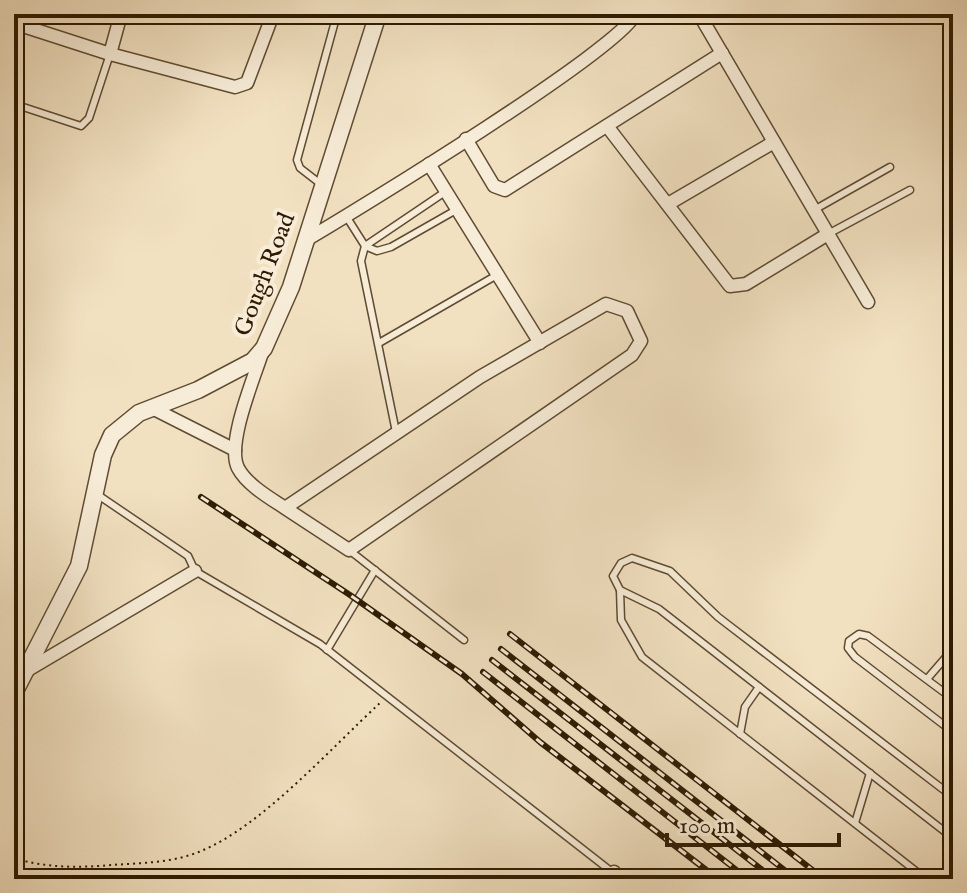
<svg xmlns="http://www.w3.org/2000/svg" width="967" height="893" viewBox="0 0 967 893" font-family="'IM FELL English',serif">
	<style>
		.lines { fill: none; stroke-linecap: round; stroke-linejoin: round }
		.service-casing { stroke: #5f4c32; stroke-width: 9 }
		.minor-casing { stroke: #5f4c32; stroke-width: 15 }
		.tertiary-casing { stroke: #5f4c32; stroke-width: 19 }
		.path { stroke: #2e1b02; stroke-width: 2; stroke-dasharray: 2 4; stroke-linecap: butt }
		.service { stroke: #f7ecd7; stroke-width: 6 }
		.minor { stroke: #f7ecd7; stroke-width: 12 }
		.tertiary { stroke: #f7ecd7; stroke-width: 16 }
		.rail-casing { stroke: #2e1b02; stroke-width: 6 }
		.rail { stroke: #f7ecd7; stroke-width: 3; stroke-dasharray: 9; stroke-linecap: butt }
		.labels { text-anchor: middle; stroke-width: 8; stroke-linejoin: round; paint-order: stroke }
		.street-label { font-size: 24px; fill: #2e1b02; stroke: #f7ecd7 }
	</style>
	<rect width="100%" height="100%" fill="#f2e1c1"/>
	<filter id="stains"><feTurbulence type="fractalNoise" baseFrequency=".0025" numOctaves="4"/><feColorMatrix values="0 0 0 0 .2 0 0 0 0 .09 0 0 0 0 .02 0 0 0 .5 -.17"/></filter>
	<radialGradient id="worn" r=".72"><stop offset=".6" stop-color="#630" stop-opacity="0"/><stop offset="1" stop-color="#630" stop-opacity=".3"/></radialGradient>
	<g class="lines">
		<g class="service-casing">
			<g id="service">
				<path d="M14 104 81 126 89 118 110 54"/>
				<path d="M322 185 300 168 297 160 337 14"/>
				<path d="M814 210 890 167"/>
				<path d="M346 216 365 246 377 251 391 247 456 210"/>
				<path d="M828 234 910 190"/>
				<path d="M379 343 497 275"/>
				<path d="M396 432 361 261 365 246 445 192"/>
				<path d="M98 495 188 556 195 571 320 644 621 879"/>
				<path d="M349 550 464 640"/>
				<path d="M620 590 621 620 642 657 926 879"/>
				<path d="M327 650 375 570"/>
				<path d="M927 679 953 649"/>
				<path d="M953 699 868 636 859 634 849 641 848 648 855 657 953 732"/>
				<path d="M740 734 745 707 759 687"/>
				<path d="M953 797 718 617 670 571 632 558 621 563 613 576 620 590 659 609 953 838"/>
				<path d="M855 823 870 773"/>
			</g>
		</g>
		<g class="minor-casing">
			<g id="minor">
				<path d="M699 14 868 302"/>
				<path d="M14 23 110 54 235 87 247 83 273 14"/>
				<path d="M110 54 121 14"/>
				<path d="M607 126 730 286 746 284 828 234"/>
				<path d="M466 139 494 186 505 190 722 53"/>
				<path d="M429 164 540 343"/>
				<path d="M668 204 774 142"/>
				<path d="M306 240C354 212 622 48 635 14"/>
				<path d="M262 353C254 378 226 444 238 468 247 485 270 498 285 508L349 550 632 355 641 341 627 311 606 304 480 377 285 508"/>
				<path d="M152 408 235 450"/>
				<path d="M26 671 195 571"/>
				<path d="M612 879 614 872"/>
			</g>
		</g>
		<g class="tertiary-casing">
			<path id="tertiary" d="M14 693 79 566 103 455 112 435 139 413 198 390 253 361 264 348 291 287 378 14"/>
		</g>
		<path class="path" d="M14 858C45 868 78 868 111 865 141 863 173 863 201 851 262 826 331 748 380 703"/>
		<use href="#service" class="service"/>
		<use href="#minor" class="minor"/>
		<use href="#tertiary" class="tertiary"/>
		<g class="rail-casing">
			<g id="rail">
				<path d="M201 497 350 595 462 674 540 742 718 879"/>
				<path d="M510 634 824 879"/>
				<path d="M501 649 796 879"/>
				<path d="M492 660 774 879"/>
				<path d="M483 672 748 879"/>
			</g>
		</g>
		<use href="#rail" class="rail"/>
	</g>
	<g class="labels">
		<g class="street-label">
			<text transform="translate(264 274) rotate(-69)" y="8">Gough Road</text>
		</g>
	</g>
	<rect width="967" height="893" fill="none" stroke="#f2e1c1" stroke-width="48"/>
	<rect x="16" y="16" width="935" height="861" fill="none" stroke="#2e1b02" stroke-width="4"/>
	<rect x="24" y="24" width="919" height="845" fill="none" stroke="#2e1b02" stroke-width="2"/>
	<path d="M667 833v12h172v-12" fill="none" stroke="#2e1b02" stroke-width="4"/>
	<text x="679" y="833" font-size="24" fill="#2e1b02" stroke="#f7ecd7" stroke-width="6" paint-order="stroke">100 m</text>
	<rect width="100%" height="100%" filter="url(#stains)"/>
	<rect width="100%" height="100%" fill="url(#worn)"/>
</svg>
